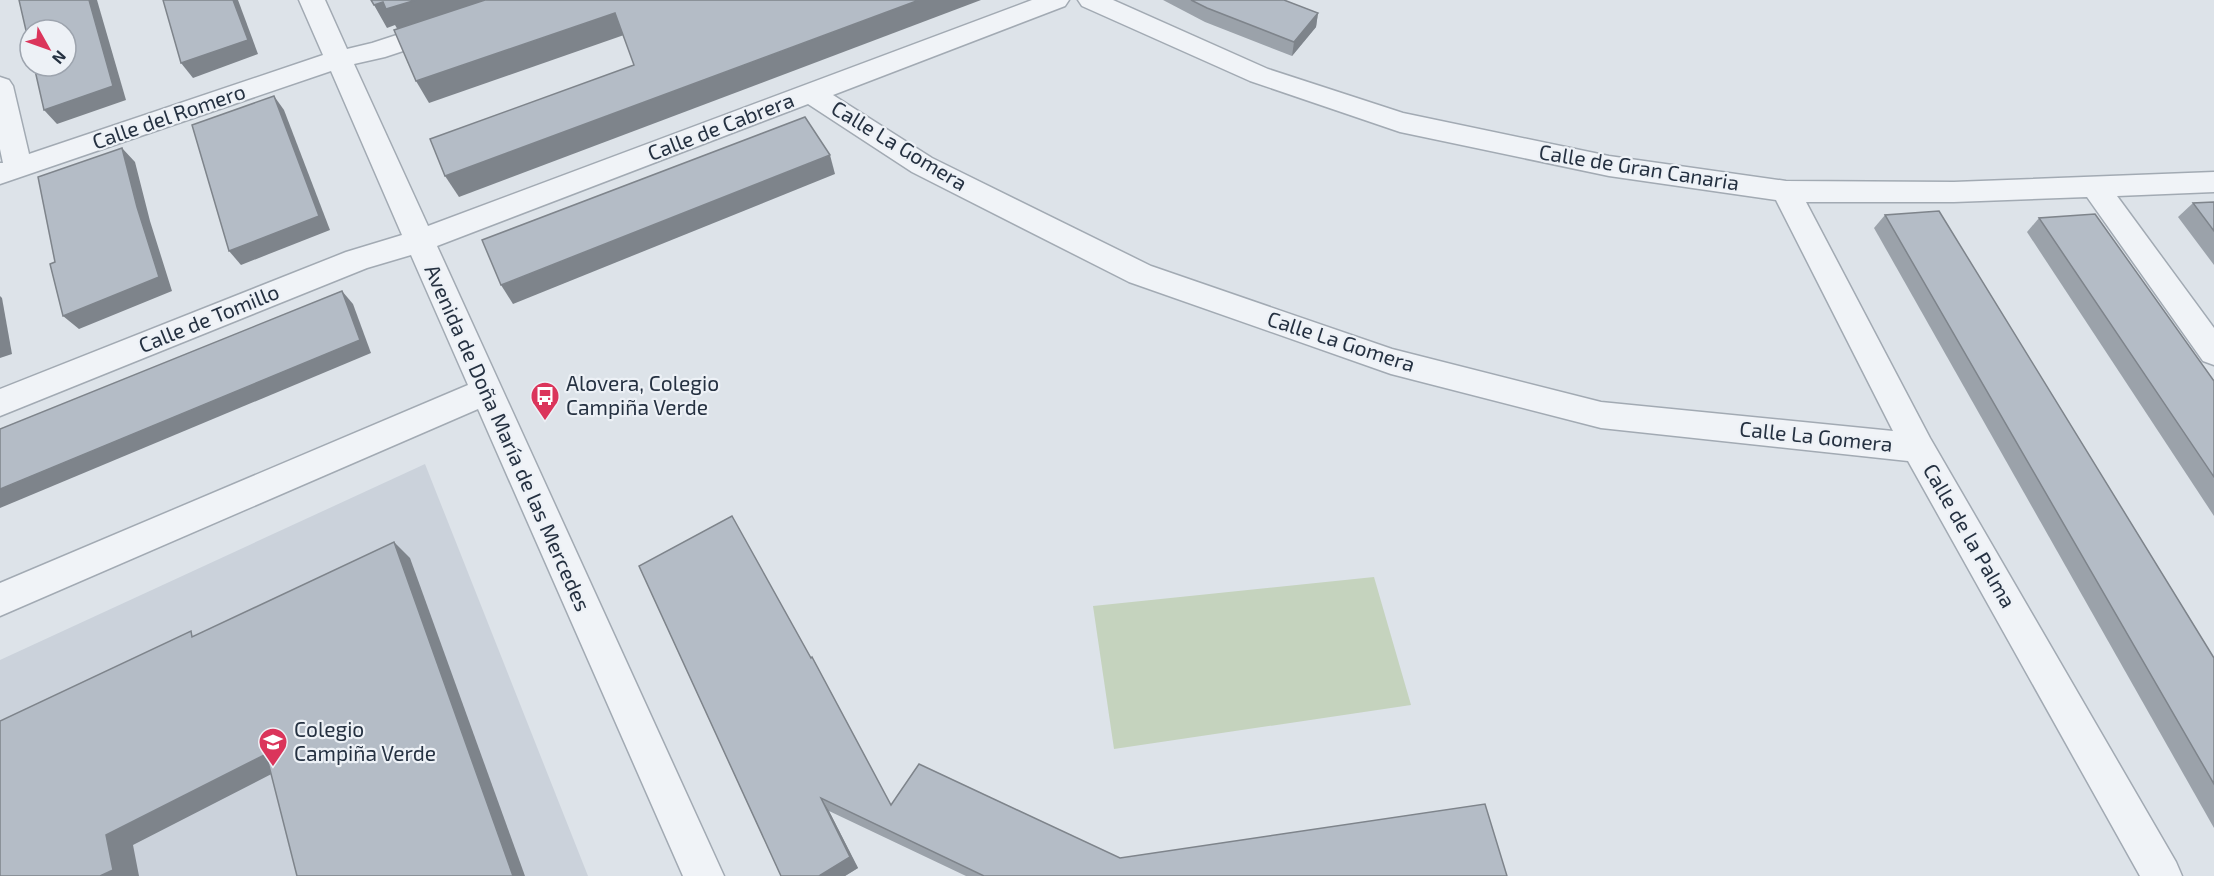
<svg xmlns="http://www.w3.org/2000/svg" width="2214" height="876" viewBox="0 0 2214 876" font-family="'Exo 2',sans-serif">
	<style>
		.built { fill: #cbd2db }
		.green { fill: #c5d3be }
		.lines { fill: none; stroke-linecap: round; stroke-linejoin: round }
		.street-casing { stroke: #a2aab3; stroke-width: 3 }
		.street { fill: #f0f3f7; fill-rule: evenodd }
		.wall { fill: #9ba2aa }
		.shaded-wall { fill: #7e848b }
		.building { fill: #b4bcc6; stroke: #7e848b; stroke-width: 1.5 }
		.labels { text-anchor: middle; stroke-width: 4.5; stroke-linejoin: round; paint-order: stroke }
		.street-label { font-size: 21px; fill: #253141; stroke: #edf1f6 }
		.poi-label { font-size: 21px; fill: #253141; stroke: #edf1f6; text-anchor: start }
	</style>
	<rect width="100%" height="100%" fill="#dde3e9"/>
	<path class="built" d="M425 464 588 876H0V660Z"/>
	<path class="green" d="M1374 577 1411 705 1114 749 1093 606Z"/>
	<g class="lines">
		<g class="street-casing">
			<path id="street" d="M299 0H325L347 49 372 43 504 0H543L539 6 385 57 354 64 428 226 1032 0H1069L1065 6 833 95 932 158 1151 266 1392 349 1601 402 1893 431 1776 200 1609 176 1400 132 1250 81 1082 6 1078 0H1113L1268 69 1403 113 1609 156 1786 181 1954 182 2214 172V192L2117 196 2214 328V365L2203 361 2087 197 1954 202H1806L1930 438 2176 862 2182 876H2140L1908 461 1601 428 1391 374 1129 282 912 172 808 104 437 246 724 876H683L478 409 0 616V583L468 385 411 255 367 268 0 416V389L346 252 402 235 331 71 0 184V163H3L0 149V77L9 80 13 86 29 154 323 55Z"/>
		</g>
		<use href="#street" class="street"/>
	</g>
	<g class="wall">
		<path d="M1163 0H1284L1318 13 1316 27 1292 56 1205 22Z"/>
		<path d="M2214 202V265L2178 217 2193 203Z"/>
		<path d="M1885 215 2214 658V828L1874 228Z"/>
		<path d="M2039 218 2214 381V516L2027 232Z"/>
		<path d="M639 566 891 805 1120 858 1507 876H966L829 811 858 868 845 876H781Z"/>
	</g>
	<g class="shaded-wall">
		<path d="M89 0H97L126 100 57 124 44 110Z"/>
		<path d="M233 0H238L258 54 193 78 181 63Z"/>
		<path d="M416 0H497L399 32 395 25 387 28 374 5 383 2Z"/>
		<path d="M919 0H981L459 197 445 176Z"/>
		<path d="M615 13 624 35 429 103 416 81Z"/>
		<path d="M1318 13 1316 27 1292 56 1294 42Z"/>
		<path d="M274 96 284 110 330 230 241 265 229 251Z"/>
		<path d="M122 148 135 162 150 221 172 291 79 329 63 316 137 207Z"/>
		<path d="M830 155 835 174 513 304 501 285Z"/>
		<path d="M342 291 353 304 371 353 0 508V489Z"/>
		<path d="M0 296 2 298 12 354 0 358Z"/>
		<path d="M394 542 410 558 525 876H513Z"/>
		<path d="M266 754 287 766 133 845 139 876H100L106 835Z"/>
		<path d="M821 798 829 811 858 868 845 876H819Z"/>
	</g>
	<g class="building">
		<path d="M19 0H89L113 86 44 110 34 66H66V30H30V48Z"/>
		<path d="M163 0H233L248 40 181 63Z"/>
		<path d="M371 0H416L386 9 383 2 374 5Z"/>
		<path d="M485 0H919L445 176 430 139 634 65 615 13 416 81 394 30Z"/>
		<path d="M1191 0H1284L1318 13 1294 42 1207 8Z"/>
		<path d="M274 96 319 216 229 251 192 125Z"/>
		<path d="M805 117 830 155 501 285 482 240Z"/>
		<path d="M122 148 137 207 159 277 63 316 50 264 55 262 38 177Z"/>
		<path d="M2214 202V231L2193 203Z"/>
		<path d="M1939 211 2214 658V784L1885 215Z"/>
		<path d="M2095 214 2214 381V477L2039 218Z"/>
		<path d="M342 291 360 340 0 489V429Z"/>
		<path d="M732 516 811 658 812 657 891 805 919 764 1120 858 1485 804 1507 876H984L821 798 850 857 819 876H781L639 566Z"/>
		<path d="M394 542 513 876H297L266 754 106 835 113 870 100 876H0V721L191 631 192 637Z"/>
	</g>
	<defs>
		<g id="bus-pin" transform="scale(1.5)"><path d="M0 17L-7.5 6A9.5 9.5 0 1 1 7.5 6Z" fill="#db355b" stroke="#edf1f6"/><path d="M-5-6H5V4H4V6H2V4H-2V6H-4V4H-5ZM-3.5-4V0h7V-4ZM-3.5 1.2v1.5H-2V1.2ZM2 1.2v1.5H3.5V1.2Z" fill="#fff"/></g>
		<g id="school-pin" transform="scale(1.5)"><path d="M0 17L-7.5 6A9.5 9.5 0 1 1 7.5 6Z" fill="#db355b" stroke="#edf1f6"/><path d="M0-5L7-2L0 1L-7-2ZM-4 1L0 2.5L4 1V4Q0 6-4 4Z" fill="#fff"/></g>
	</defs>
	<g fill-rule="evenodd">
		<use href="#bus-pin" x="545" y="396"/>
		<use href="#school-pin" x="273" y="742"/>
	</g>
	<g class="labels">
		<g class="street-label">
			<text transform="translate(169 117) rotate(-19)" y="7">Calle del Romero</text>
			<text transform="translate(721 127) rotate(-21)" y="7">Calle de Cabrera</text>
			<text transform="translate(899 146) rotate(31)" y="7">Calle La Gomera</text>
			<text transform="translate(1639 168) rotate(9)" y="7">Calle de Gran Canaria</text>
			<text transform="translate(209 319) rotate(-22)" y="7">Calle de Tomillo</text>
			<text transform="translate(1341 342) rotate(18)" y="7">Calle La Gomera</text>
			<text transform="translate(1816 437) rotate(6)" y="7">Calle La Gomera</text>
			<text transform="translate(507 438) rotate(66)" y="7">Avenida de Doña María de las Mercedes</text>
			<text transform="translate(1969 536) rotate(60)" y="7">Calle de la Palma</text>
		</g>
		<g class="poi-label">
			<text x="566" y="391">Alovera, Colegio<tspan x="566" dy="24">Campiña Verde</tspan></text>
			<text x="294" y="737">Colegio<tspan x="294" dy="24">Campiña Verde</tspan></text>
		</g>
	</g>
	<g transform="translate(48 48) rotate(130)"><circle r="28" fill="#edf1f6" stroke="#9da4ae" stroke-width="1.5"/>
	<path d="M0-4.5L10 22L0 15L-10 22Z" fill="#db355b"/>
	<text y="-9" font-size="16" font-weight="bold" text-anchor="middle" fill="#253141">N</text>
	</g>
</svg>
